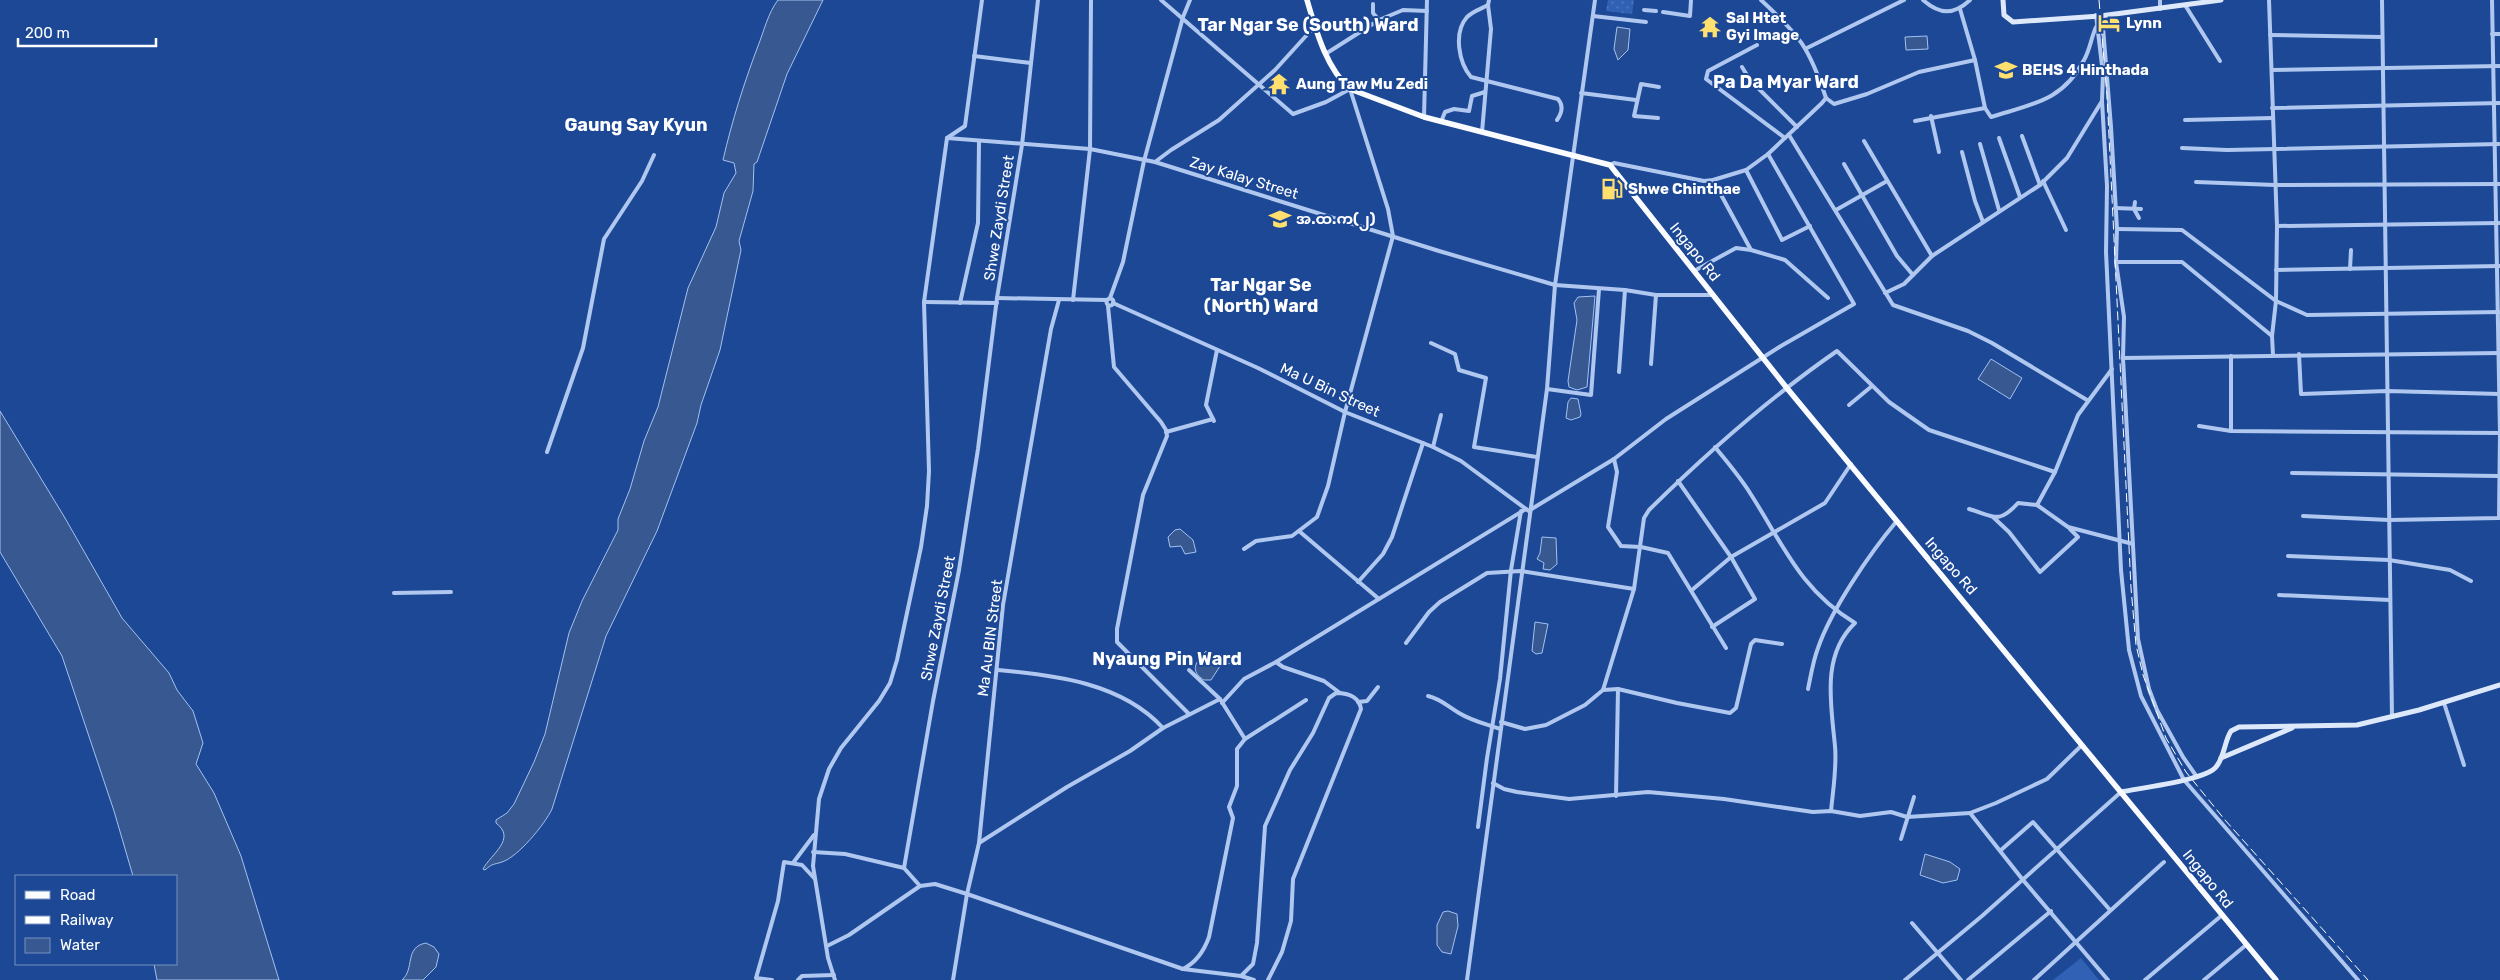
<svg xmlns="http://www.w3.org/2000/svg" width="2500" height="980" viewBox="0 0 2500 980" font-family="Rubik,'Noto Sans Myanmar',sans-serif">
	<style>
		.grass { fill: url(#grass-dots) }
		.garden { fill: #3061b4 }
		.water { fill: #385891; stroke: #a3c2f1 }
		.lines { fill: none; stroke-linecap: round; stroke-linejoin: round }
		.street { stroke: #b0c8f0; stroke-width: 4 }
		.secondary { stroke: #dee8fb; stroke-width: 5 }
		.primary { stroke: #f9fbff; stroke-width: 5.5 }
		.rail { stroke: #fff; stroke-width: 1; stroke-dasharray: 9 4; stroke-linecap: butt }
		.labels { text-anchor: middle; stroke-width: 4; stroke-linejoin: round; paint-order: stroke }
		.poi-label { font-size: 15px; font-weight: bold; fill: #fff; stroke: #1c4896; text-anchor: start }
		.street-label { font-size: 15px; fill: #fff; stroke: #1c4896 }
		.quarter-label { font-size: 18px; font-weight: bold; fill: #fff; stroke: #1c4896 }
	</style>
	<defs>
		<pattern id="grass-dots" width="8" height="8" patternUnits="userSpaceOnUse" patternTransform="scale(1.25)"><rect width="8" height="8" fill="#3061b4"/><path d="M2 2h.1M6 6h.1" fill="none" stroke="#4f79bf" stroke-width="1.8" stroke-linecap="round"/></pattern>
	</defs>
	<rect width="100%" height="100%" fill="#1c4896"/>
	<path class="grass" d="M1608 0H1634L1632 14 1606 11Z"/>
	<path class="garden" d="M2081 958 2099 980H2053Z"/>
	<g class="water">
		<path d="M778 0H823L787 74 757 162 754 164 753 191 739 241 741 250 720 350 701 405 697 423 657 531 606 636 552 809C545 824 518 857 502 862 493 865 493 863 485 870L483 869C491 854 517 839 496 823V820L507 813 514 804 534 762 545 734 569 633 582 601 618 530V519L630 489 644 441 658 407 688 288 716 227 724 193 736 173 734 163 723 160C732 121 744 83 758 46 764 31 768 13 778 0Z"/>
		<path d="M1617 27 1630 29 1628 50 1618 60 1614 49Z"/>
		<path d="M1927 36 1928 49 1906 50 1905 37Z"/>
		<path d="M1595 296 1587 387 1577 390 1569 387 1568 381 1577 320 1574 303 1578 297Z"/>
		<path d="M1991 359 2022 378 2010 399 1978 379Z"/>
		<path d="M1571 398 1578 399 1581 414 1580 417 1571 420 1566 418 1568 402Z"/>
		<path d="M0 411 65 518 122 618 169 673 177 690 193 711 203 743 196 764 214 793 241 856 279 980H157L154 964H176V876H133L114 811 62 656 0 552Z"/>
		<path d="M1180 529 1193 540 1196 552 1185 554 1181 546 1170 547 1168 537 1175 530Z"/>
		<path d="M1542 537 1556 538 1557 564 1550 570 1543 569 1544 563 1537 559 1540 553Z"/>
		<path d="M1535 622 1548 624 1542 653 1536 654 1532 651Z"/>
		<path d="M1206 651 1213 656 1226 654 1235 656 1234 664 1222 663 1211 680H1204C1189 671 1196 661 1206 651Z"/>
		<path d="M1925 854 1950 862 1960 869 1957 880 1943 883 1920 875Z"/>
		<path d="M1448 911 1457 914 1458 926 1451 954 1442 952 1437 945V925L1443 912Z"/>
		<path d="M426 943 434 947 439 954 436 967 423 980H402C415 969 404 947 426 943Z"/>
	</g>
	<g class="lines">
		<g class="street">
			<path d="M1038 0 1022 145 997 298 978 449 959 570 933 701 904 868 920 886 935 884 967 894 1183 969 1241 976 1254 980"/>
			<path d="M1161 0 1293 114 1326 102 1350 89 1388 209 1393 236 1345 412 1328 486 1317 517 1292 536 1256 541 1244 549"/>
			<path d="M1923 0C1940 15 1954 15 1970 0"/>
			<path d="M2160 0V9"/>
			<path d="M2269 0 2277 226 2276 301 2272 336 2273 355"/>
			<path d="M2382 0 2392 717"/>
			<path d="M1373 4V13L1379 20"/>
			<path d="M1488 5C1481 9 1473 11 1467 17 1453 33 1459 63 1471 77L1558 99C1564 106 1562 113 1557 120"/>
			<path d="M2185 5 2220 61"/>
			<path d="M1960 9 1975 60 1985 108 1991 117C2032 104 2063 101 2084 60 2090 50 2091 38 2096 27"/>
			<path d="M1644 10 1656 11"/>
			<path d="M1663 12 1690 16 1691 0"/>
			<path d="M2102 15 2111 127 2117 229 2116 262 2124 317 2123 358 2138 639 2149 689 2157 710 2183 757 2197 777"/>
			<path d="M1593 16 1646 22"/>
			<path d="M2492 34H2500"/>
			<path d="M2270 35 2381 37"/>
			<path d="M1757 45 1708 71 1706 79 1785 138"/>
			<path d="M1807 48 1904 0"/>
			<path d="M1327 53 1379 20 1403 10 1427 11"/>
			<path d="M974 56 1031 63"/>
			<path d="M1742 67 1750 80 1797 127"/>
			<path d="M2272 70 2500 66"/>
			<path d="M1581 93 1636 100"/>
			<path d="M1826 98 1834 104 1867 94 1919 72 1975 60"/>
			<path d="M2102 101 2107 186 2106 252 2121 570 2129 650 2141 696 2184 780 2358 980"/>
			<path d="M2272 108 2500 103"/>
			<path d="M1931 116 1939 152"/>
			<path d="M1424 117 1427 0"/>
			<path d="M1658 118 1634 116 1641 84 1659 87"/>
			<path d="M2185 120 2273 118"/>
			<path d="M1915 121 1985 108"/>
			<path d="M1441 122 1445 112 1454 109 1469 111 1472 96 1485 92"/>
			<path d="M1482 132 1491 29 1488 5 1489 0"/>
			<path d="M1789 135 1893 305 1968 331 1992 343 2087 400"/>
			<path d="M2022 136 2040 185"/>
			<path d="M947 138 1090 149 1155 162 1439 251 1555 285 1625 290 1619 372"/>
			<path d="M1999 138 2020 197"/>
			<path d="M1864 141 1932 256"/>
			<path d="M1980 144 1999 210"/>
			<path d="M2182 148 2227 150 2500 144"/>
			<path d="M1962 152 1975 201 1983 222"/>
			<path d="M1155 162 1171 150 1219 120 1275 70 1315 26"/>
			<path d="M1844 164 1897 256 1913 275"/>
			<path d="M1610 165 1614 163 1704 181 1713 180 1746 170 1768 154 1822 103 1826 98C1809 47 1800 36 1761 0"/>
			<path d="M1746 170 1782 240 1810 226"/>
			<path d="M1713 180 1751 250"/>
			<path d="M2043 181 2066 230"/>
			<path d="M2196 182 2275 185 2500 184"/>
			<path d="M2135 202 2134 209 2139 218"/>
			<path d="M2115 208 2141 209"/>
			<path d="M1836 210 1887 181"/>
			<path d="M2277 226 2500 223"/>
			<path d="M2117 229 2182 230 2276 301 2307 315 2500 312"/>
			<path d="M2116 262H2182L2272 336"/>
			<path d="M2350 269 2351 250"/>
			<path d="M2276 270 2500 266"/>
			<path d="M1694 271 1736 248 1751 250 1785 260 1828 298"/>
			<path d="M1625 290 1656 295H1713"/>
			<path d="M1885 293 1904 284 1932 256 2040 185 2067 158 2102 101 2103 74 2096 15"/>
			<path d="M997 298 1107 300"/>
			<path d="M1110 298 1123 262 1144 161 1183 17 1190 0"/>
			<circle cx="1110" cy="302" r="3.5"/>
			<path d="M1073 300 1090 149 1091 0"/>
			<path d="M924 302 997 303"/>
			<path d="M960 303 978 223 979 142"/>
			<path d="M1113 303 1258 368 1345 412 1433 447 1461 461 1530 512"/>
			<path d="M1108 306 1114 367 1161 422 1166 430 1167 436 1143 495 1117 629V642L1189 714"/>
			<path d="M1431 343 1455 354 1459 370 1486 378 1474 447 1537 457"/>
			<path d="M2299 354 2301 394 2387 391 2500 394"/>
			<path d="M2231 356V431"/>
			<path d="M2123 358 2500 353"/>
			<path d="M1651 364 1656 295"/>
			<path d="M1547 389 1591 395 1599 289"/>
			<path d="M1849 405 1872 386"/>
			<path d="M1214 421 1206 405 1217 350"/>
			<path d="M2199 426 2231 431 2500 433"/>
			<path d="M1166 432 1213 419"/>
			<path d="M1433 447 1441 415"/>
			<path d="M1715 447C1727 462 1740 477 1750 493 1783 544 1800 590 1855 623 1821 655 1831 704 1835 746 1837 767 1833 790 1831 811"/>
			<path d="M547 452 583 348 604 239 642 181 654 155"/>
			<path d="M1614 459 1617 472 1608 527 1621 546 1641 547 1668 553 1726 648"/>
			<path d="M2292 473 2498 476"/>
			<path d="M1678 481 1731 557 1755 599 1712 627"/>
			<path d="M2037 505 2055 472 2078 415 2112 369"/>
			<path d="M1969 509C1994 516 1998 525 2018 503L2037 505 2068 527 2133 544"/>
			<path d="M1530 510 1614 459 1666 419 1781 346 1854 304 1768 154"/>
			<path d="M2303 516 2389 520 2499 518 2500 433 2492 0"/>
			<path d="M1993 517 2009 532 2040 572 2078 537 2070 529"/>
			<path d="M1299 531 1379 599"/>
			<path d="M2288 556 2389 560 2450 570 2471 581"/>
			<path d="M1358 582 1383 554 1392 537 1423 443"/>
			<path d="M1692 590 1731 557 1825 503 1851 464"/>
			<path d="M394 593 451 592"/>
			<path d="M2279 595 2390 600"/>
			<path d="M1406 643 1429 612 1440 602 1487 573 1521 571 1634 589"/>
			<path d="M998 670C1055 675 1122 683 1163 728"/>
			<path d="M1189 670 1220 699 1245 739"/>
			<path d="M1808 689C1811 675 1813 661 1818 648 1831 610 1870 553 1896 522"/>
			<path d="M1603 690 1618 689 1677 703 1730 713 1736 708 1751 644 1755 640 1782 644"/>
			<path d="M1340 693 1324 681 1283 667 1276 662 1526 509"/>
			<path d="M1428 696C1441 699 1447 706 1459 713 1472 721 1486 724 1500 729"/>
			<path d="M1358 702 1367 701 1378 687"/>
			<path d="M1222 703 1244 679 1276 662"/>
			<path d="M2444 703 2464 765"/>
			<path d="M1501 722 1525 729 1546 725 1585 705 1603 690 1634 589 1644 518 1649 510C1708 452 1769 398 1837 351L1889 402 1929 430 2055 472"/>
			<path d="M1493 783 1504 789 1517 792 1569 799 1648 792 1724 799 1813 812 1831 811 1860 816 1891 812 1907 817 1970 813 1996 803 2047 779 2082 745"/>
			<path d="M1616 796 1618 689"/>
			<path d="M1970 813 2023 880 2108 980"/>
			<path d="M1478 827 1487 758 1500 679 1511 570 1521 511"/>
			<path d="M1901 839 1914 797"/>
			<path d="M979 843 1067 787 1130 751 1163 728 1220 699"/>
			<path d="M2001 850 2033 822 2110 910"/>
			<path d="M813 852 845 854 904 868"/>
			<path d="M793 863 814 835"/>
			<path d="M1912 923 1961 980"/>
			<path d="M827 946 849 935 920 886"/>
			<path d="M1183 969C1197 962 1204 951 1209 937L1233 818 1229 807 1237 786V749L1245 739 1306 700"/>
			<path d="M1241 976 1253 964 1257 943 1265 826 1290 770 1313 733 1329 698 1336 693C1348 693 1359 697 1361 709L1293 879 1291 921 1282 952 1268 980"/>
			<path d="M772 980 756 978 778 901 784 862 802 865 815 879"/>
			<path d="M798 980 802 976 834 975"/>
			<path d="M835 980 828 958 813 866 819 799 829 769 841 748 879 701 890 683 897 660 921 547 927 506 929 471 924 302 947 138 965 126 982 0"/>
			<path d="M953 980 967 894 979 843 1003 605 1051 329 1059 300"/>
			<path d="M1467 980 1547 389 1555 285 1595 0"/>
			<path d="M1905 980 1982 916 2121 792"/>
			<path d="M1968 980 2051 911"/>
			<path d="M2034 980 2164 862"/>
			<path d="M2145 980 2221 916"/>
			<path d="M2204 980 2246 945"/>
		</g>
		<g class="secondary">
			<path d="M2003 0 2004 15 2013 22 2100 16 2221 0"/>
			<path d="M2221 758 2292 728"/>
			<path d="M2121 792C2140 788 2206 780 2216 767 2225 756 2224 742 2231 731L2239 727 2357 725 2419 710 2500 685"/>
		</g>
		<path class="primary" d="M1307 0C1316 30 1326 68 1350 89L1424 117 1610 165 1786 387 2276 980"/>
		<path class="rail" d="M2099 0 2107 95 2131 588 2136 645 2143 675 2166 738 2186 772 2225 820 2368 980"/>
	</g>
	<defs>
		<g id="hotel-bare" transform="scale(1.725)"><path d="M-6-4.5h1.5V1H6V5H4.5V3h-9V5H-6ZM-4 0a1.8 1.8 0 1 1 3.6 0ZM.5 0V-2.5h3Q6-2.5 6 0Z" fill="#ffe06f" stroke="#1c4896" stroke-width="2.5" paint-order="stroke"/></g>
		<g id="temple-bare" transform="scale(1.725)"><path d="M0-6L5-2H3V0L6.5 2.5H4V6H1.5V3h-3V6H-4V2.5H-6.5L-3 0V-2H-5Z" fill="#ffe06f" stroke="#1c4896" stroke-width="2.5" paint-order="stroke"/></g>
		<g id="school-bare" transform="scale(1.725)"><path d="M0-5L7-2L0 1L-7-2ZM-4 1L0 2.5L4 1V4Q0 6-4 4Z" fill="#ffe06f" stroke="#1c4896" stroke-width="2.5" paint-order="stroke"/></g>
		<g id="fuel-bare" transform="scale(1.725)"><path d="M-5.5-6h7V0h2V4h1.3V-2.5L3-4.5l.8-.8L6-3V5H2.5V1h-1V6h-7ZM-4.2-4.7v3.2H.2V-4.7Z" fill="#ffe06f" stroke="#1c4896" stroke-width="2.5" paint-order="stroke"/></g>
	</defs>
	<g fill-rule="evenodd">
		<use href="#hotel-bare" x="2109" y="23"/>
		<use href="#temple-bare" x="1710" y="27"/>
		<use href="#school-bare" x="2006" y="70"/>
		<use href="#temple-bare" x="1279" y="84"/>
		<use href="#fuel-bare" x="1612" y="189"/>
		<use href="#school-bare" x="1280" y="219"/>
	</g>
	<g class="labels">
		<g class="poi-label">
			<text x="1726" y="23">Sal Htet<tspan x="1726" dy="17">Gyi Image</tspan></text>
			<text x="2126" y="28">Lynn</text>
			<text x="2022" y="75">BEHS 4 Hinthada</text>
			<text x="1296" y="89">Aung Taw Mu Zedi</text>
			<text x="1628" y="194">Shwe Chinthae</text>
			<text x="1296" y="224">အ.ထ.က(၂)</text>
		</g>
		<g class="street-label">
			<text transform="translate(1244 178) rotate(17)" y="5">Zay Kalay Street</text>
			<text transform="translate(999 218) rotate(-81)" y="5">Shwe Zaydi Street</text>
			<text transform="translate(1695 252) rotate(51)" y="5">Ingapo Rd</text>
			<text transform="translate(1330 390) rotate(25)" y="5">Ma U Bin Street</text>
			<text transform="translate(1951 566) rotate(49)" y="5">Ingapo Rd</text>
			<text transform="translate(938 618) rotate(-79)" y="5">Shwe Zaydi Street</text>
			<text transform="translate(990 638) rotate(-83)" y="5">Ma Au BIN Street</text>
			<text transform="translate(2208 879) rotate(51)" y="5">Ingapo Rd</text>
		</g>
		<g class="quarter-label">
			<text x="1308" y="31">Tar Ngar Se (South) Ward</text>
			<text x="1786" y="88">Pa Da Myar Ward</text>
			<text x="636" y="131">Gaung Say Kyun</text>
			<text x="1261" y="291">Tar Ngar Se<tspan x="1261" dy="21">(North) Ward</tspan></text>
			<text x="1167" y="665">Nyaung Pin Ward</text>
		</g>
	</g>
	<rect x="15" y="875" width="162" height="90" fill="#1c4896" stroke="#7791c0"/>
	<rect x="25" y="891" width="25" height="8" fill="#f9fbff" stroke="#7791c0"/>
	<text x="60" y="900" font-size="15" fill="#ffffff">Road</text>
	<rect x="25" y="916" width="25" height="8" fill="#ffffff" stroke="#7791c0"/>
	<text x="60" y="925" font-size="15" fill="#ffffff">Railway</text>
	<rect x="25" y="938" width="25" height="15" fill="#385891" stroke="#7791c0"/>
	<text x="60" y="950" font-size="15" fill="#ffffff">Water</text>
	<path d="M18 38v8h138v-8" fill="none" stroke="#ffffff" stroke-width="2.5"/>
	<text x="25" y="38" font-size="15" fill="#ffffff" stroke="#1c4896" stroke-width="4" paint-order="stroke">200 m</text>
</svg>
